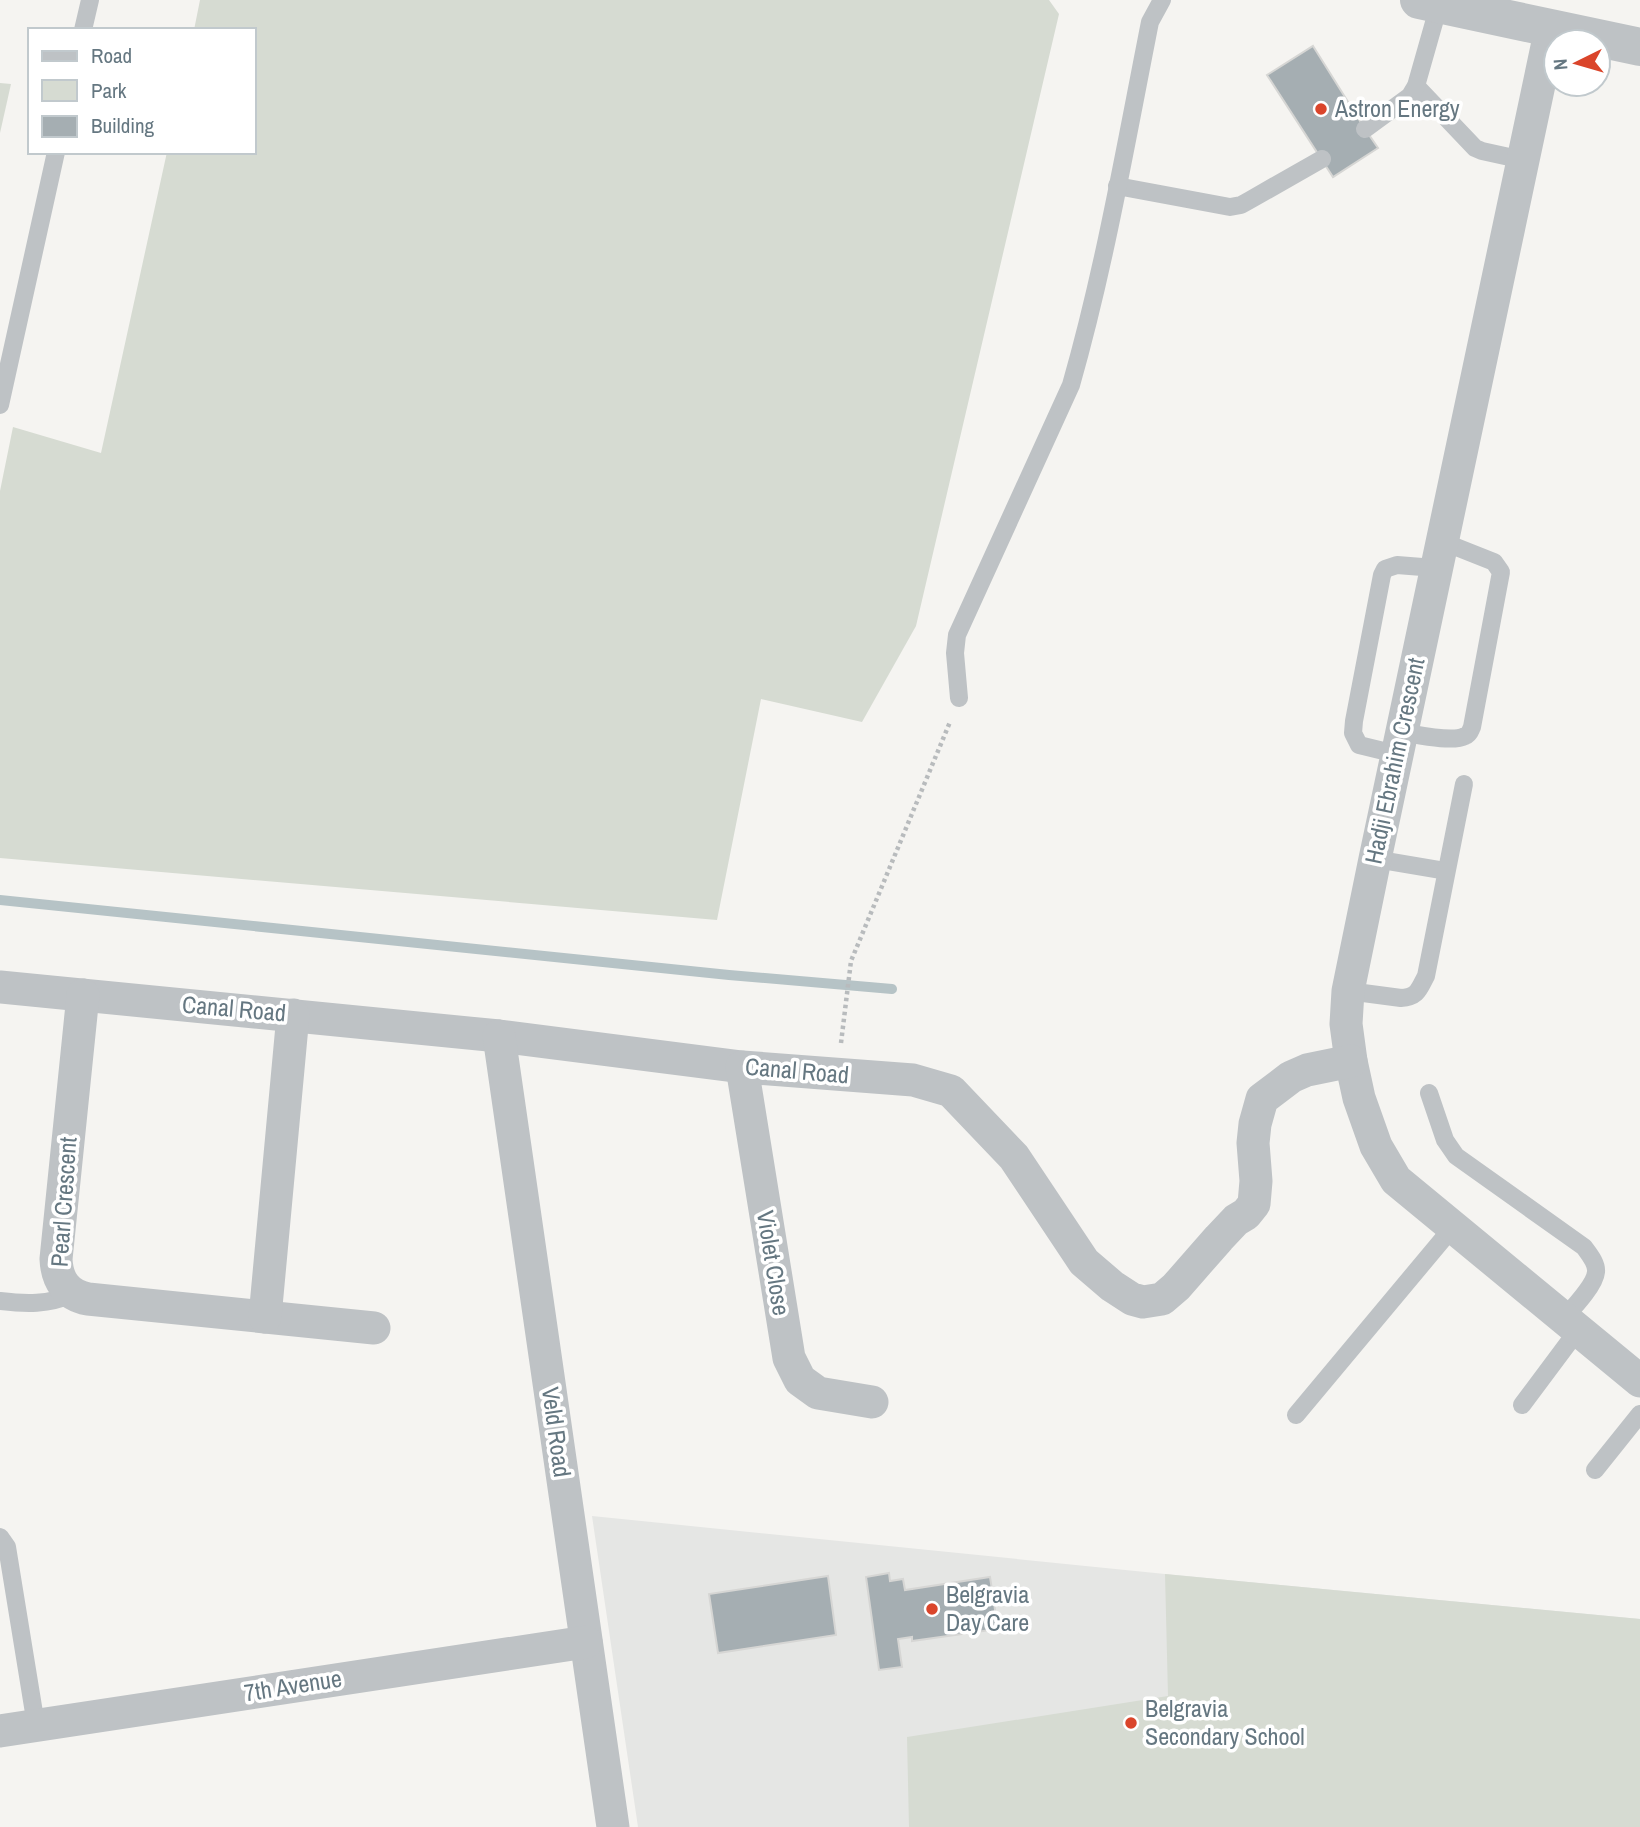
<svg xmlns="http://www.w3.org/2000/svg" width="1640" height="1827" viewBox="0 0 1640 1827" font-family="'Archivo Narrow',sans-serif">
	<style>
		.built { fill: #e5e6e4 }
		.green { fill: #d6dbd2 }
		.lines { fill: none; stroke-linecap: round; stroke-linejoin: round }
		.stream { stroke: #b6c3c6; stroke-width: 10 }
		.building { fill: #a5aeb2; stroke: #d6d6d4; stroke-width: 2 }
		.path { stroke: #b8bbbd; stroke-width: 4.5; stroke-dasharray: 3.5 3.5; stroke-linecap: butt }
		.service { stroke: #bec2c5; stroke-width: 18 }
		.minor { stroke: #bec2c5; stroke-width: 33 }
		.tertiary { stroke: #bec2c5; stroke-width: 38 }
		.poi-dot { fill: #da452b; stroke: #fff; stroke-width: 2.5 }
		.labels { text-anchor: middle; stroke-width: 7; stroke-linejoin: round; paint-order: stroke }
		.poi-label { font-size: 24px; fill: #657781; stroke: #fff; text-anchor: start }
		.street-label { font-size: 24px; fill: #657781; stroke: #fff }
	</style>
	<rect width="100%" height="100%" fill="#f5f4f1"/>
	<path class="built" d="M592 1516 1165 1574 1640 1619V1827H638Z"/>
	<g class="green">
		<path d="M200 0H1049L1059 14 916 626 862 722 761 699 717 920 0 858V491L13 427 101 453 167 152H254V30H194Z"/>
		<path d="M0 83 11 84 0 133Z"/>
		<path d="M1165 1574 1640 1619V1827H909L907 1737 1168 1696Z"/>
	</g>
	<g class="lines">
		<path class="stream" d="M0 900 729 975 892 989"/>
	</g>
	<g class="building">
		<path d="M1313 46 1365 129 1378 148 1333 177 1267 75Z"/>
		<path d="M889 1573 890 1581 903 1579 905 1590 990 1577 998 1629 912 1641V1637L898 1639 902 1667 879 1670 866 1577Z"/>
		<path d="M828 1576 836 1635 718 1653 709 1594Z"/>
	</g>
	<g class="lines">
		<path class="path" d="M841 1043 851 961 950 722"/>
		<g class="service">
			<path d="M83 30 90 0"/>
			<path d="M1416 86 1475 148 1482 151 1523 160"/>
			<path d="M1365 129 1410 96 1416 86 1439 5"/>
			<path d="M1117 186 1230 207 1241 205 1250 200 1322 159"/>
			<path d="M0 405 56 152"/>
			<path d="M959 698 955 653 957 635 1071 385C1105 266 1126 143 1150 22L1162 0"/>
			<path d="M1401 732C1415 734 1452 743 1465 736 1470 734 1470 731 1472 727L1501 572 1494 562 1441 541"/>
			<path d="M1396 754 1359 745 1353 733 1354 721 1382 575 1385 569 1397 565 1435 568"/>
			<path d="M1375 859 1446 871"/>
			<path d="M1348 991 1401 998C1418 997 1419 989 1426 976L1464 784"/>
			<path d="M1429 1093 1445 1140 1456 1156 1584 1247C1589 1254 1597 1263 1596 1272 1595 1285 1573 1308 1564 1318"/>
			<path d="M0 1301C25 1304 49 1305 72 1294"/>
			<path d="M1522 1405 1578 1330"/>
			<path d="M1296 1415 1453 1227"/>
			<path d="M1595 1470 1640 1414"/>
			<path d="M0 1537 7 1547 36 1725"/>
		</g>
		<g class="minor">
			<path d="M1551 28 1375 859 1348 991 1346 1024 1351 1061 1359 1098 1376 1146 1396 1180 1640 1381"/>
			<path d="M0 987 499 1036 742 1067 913 1080 951 1091 1014 1157 1084 1262 1112 1286 1132 1299 1143 1302 1162 1299 1176 1287 1219 1238 1236 1220 1246 1214 1254 1204 1256 1181 1253 1143 1255 1124 1262 1099 1291 1077 1307 1070 1351 1061"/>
			<path d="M83 995 56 1259C57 1281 67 1295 88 1299L374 1328"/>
			<path d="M499 1036 613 1827"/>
			<path d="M742 1067 789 1358 800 1380 818 1393 872 1402"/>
			<path d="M265 1317 293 1015"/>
			<path d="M0 1731 586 1642"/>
		</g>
		<path class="tertiary" d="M1419 0 1640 47"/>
	</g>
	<g class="poi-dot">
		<circle cx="1321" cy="109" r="7"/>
		<circle cx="932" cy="1609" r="7"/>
		<circle cx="1131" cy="1723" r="7"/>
	</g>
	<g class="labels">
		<g class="poi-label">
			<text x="1335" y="117">Astron Energy</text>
			<text x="946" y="1603">Belgravia<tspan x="946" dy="28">Day Care</tspan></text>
			<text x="1145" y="1717">Belgravia<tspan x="1145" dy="28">Secondary School</tspan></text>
		</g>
		<g class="street-label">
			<text transform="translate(1395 761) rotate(-78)" y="8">Hadji Ebrahim Crescent</text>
			<text transform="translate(234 1009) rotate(5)" y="8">Canal Road</text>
			<text transform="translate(797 1071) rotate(5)" y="8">Canal Road</text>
			<text transform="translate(64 1202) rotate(-86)" y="8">Pearl Crescent</text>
			<text transform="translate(773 1263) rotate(81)" y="8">Violet Close</text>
			<text transform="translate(556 1432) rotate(82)" y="8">Veld Road</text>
			<text transform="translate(293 1686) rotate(-9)" y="8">7th Avenue</text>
		</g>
	</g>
	<rect x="28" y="28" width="228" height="126" fill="#ffffff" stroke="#c1c9cd" stroke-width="2"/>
	<rect x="42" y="51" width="35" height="10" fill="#bec2c5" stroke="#c1c9cd" stroke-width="2"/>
	<text x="91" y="63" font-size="21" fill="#657781">Road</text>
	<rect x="42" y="80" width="35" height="21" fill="#d6dbd2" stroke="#c1c9cd" stroke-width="2"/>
	<text x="91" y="98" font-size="21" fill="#657781">Park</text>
	<rect x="42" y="116" width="35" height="21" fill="#a5aeb2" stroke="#c1c9cd" stroke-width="2"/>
	<text x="91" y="133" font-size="21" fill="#657781">Building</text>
	<g transform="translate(1577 63) rotate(265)"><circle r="33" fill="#ffffff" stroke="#c1c9cd" stroke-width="2"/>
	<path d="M0-5L12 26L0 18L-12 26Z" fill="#da452b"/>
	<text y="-10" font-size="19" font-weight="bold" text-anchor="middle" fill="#657781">N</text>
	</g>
</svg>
